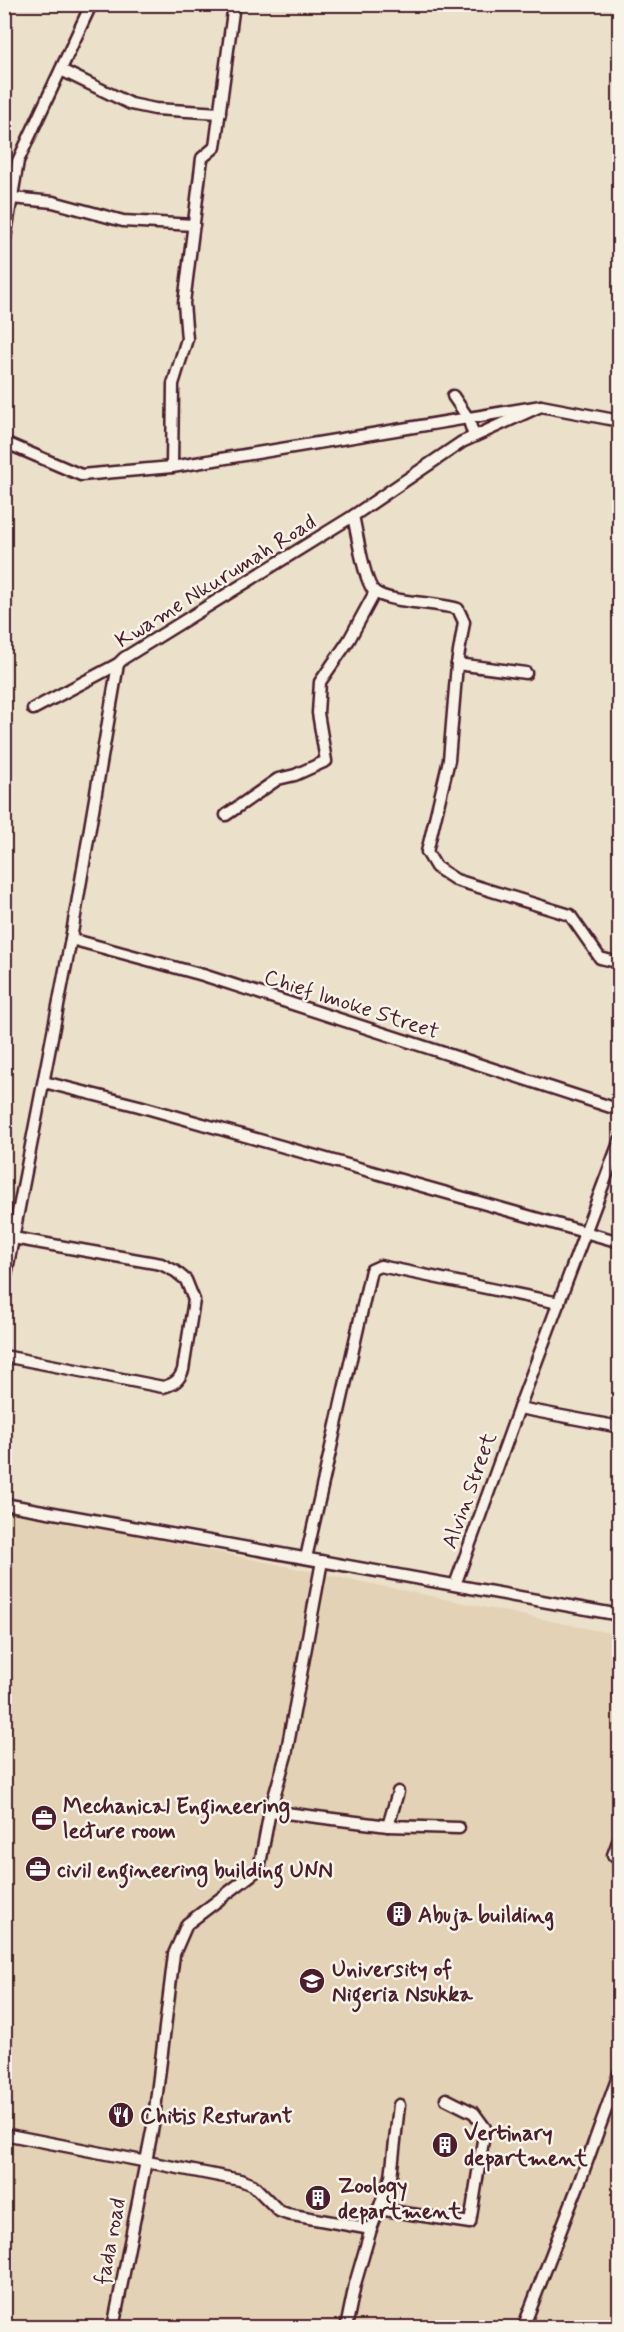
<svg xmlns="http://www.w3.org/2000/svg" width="624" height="2332" viewBox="0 0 624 2332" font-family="Mynerve,sans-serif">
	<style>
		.built { fill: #e3d2b5 }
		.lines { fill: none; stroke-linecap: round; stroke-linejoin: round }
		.minor-casing { stroke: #4a1f2b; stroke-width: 15 }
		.minor { stroke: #f7f3e8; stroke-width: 10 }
		.labels { text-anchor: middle; stroke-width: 5; stroke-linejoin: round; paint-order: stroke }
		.street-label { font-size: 22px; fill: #4a1f2b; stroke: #f7f3e8 }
		.poi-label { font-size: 22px; font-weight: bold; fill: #4a1f2b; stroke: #f7f3e8; text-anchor: start }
	</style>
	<rect width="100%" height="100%" fill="#ebe0ca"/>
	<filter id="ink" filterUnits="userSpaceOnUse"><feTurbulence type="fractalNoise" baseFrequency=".0167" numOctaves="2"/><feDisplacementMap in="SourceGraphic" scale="12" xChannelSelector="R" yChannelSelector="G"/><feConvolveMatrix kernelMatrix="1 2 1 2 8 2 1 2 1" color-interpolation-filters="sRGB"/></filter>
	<g filter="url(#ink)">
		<path class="built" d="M4 1508 619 1635V2327H5Z"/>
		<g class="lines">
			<g class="minor-casing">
				<g id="minor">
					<path d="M61 70 131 104 155 109 220 113"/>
					<path d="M12 198 53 202 123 221 194 225"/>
					<path d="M4 244 18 161 89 9 94 4"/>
					<path d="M453 396 468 418 474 436"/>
					<path d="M4 442 81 475 172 467 541 406 620 421"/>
					<path d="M172 467 173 384 187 339 184 303 202 158 215 147 234 4"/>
					<path d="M353 516C357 532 364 584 375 592 390 603 437 602 458 609L464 622 457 664 449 760 427 852 436 867 456 880 570 915 600 958 620 963"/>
					<path d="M457 664 526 673"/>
					<path d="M33 709 118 664"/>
					<path d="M226 815 278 779 295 775 326 761 318 713 320 682 349 640 375 592"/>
					<path d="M71 939 203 975 620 1110"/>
					<path d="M44 1082 139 1106 620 1242"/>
					<path d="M4 1285 71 939 118 664 124 658 353 516 462 442 541 406"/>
					<path d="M4 1356 163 1387C174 1384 179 1381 183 1370L194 1300 186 1280 175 1271 161 1264 13 1238"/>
					<path d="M519 1408 620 1427"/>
					<path d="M4 1504 620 1615"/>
					<path d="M306 1558 371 1270 380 1266 559 1303"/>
					<path d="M455 1585 519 1408 620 1140"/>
					<path d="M398 1792 388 1826 459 1828"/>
					<path d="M270 1811 388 1826"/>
					<path d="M613 1855 620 1836"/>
					<path d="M4 2134 240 2180 253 2185 279 2211 287 2214 371 2229"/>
					<path d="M378 2209 470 2223 485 2128 474 2113 446 2099"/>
					<path d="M113 2328 153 2126 174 1954 187 1924 259 1869 270 1811 286 1755 322 1561"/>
					<path d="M346 2328 355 2284 371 2229 391 2177 399 2105"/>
					<path d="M523 2328 581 2178 620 2071"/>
				</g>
			</g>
			<use href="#minor" class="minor"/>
		</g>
	</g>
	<defs>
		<g id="office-disc" transform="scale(1.35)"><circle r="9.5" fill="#4a1f2b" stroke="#f7f3e8"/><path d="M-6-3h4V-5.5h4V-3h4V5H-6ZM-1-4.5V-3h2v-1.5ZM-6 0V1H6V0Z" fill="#fff"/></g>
		<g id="building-disc" transform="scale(1.35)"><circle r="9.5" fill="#4a1f2b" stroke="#f7f3e8"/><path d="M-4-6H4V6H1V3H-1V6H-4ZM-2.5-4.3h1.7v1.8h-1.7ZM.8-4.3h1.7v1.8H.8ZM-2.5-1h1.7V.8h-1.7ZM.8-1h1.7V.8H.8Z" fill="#fff"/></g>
		<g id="university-disc" transform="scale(1.35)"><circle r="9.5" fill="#4a1f2b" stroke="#f7f3e8"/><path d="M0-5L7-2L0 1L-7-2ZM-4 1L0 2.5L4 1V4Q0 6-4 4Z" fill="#fff"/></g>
		<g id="restaurant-disc" transform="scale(1.35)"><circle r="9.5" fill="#4a1f2b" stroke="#f7f3e8"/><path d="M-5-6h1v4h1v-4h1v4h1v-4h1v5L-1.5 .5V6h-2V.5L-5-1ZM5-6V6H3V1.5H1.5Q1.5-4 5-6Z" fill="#fff"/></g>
	</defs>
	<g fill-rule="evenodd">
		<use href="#office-disc" x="44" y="1818"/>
		<use href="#office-disc" x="38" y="1869"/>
		<use href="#building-disc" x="399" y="1914"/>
		<use href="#university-disc" x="312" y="1981"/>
		<use href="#restaurant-disc" x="121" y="2115"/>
		<use href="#building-disc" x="445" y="2145"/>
		<use href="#building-disc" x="318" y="2198"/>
	</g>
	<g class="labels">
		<g class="street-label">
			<text transform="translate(215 580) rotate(-32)" y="8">Kwame Nkurumah Road</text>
			<text transform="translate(352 1003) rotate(18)" y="8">Chief Imoke Street</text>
			<text transform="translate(468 1490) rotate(-70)" y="8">Alvin Street</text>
			<text transform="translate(109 2241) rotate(-79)" y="8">fada road</text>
		</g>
		<g class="poi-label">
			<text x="63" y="1813">Mechanical Engineering<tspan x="63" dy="25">lecture room</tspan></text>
			<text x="57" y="1877">civil engineering building UNN</text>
			<text x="418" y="1922">Abuja building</text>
			<text x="332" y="1976">University of<tspan x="332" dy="25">Nigeria Nsukka</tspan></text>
			<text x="140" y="2123">Chitis Resturant</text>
			<text x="464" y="2140">Vertinary<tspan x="464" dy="25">department</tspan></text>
			<text x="338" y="2193">Zoology<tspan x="338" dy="25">department</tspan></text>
		</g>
	</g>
	<rect width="624" height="2332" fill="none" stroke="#f7f3e8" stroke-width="24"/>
	<rect x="12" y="12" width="600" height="2308" fill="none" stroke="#4a1f2b" stroke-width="2" filter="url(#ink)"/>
</svg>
